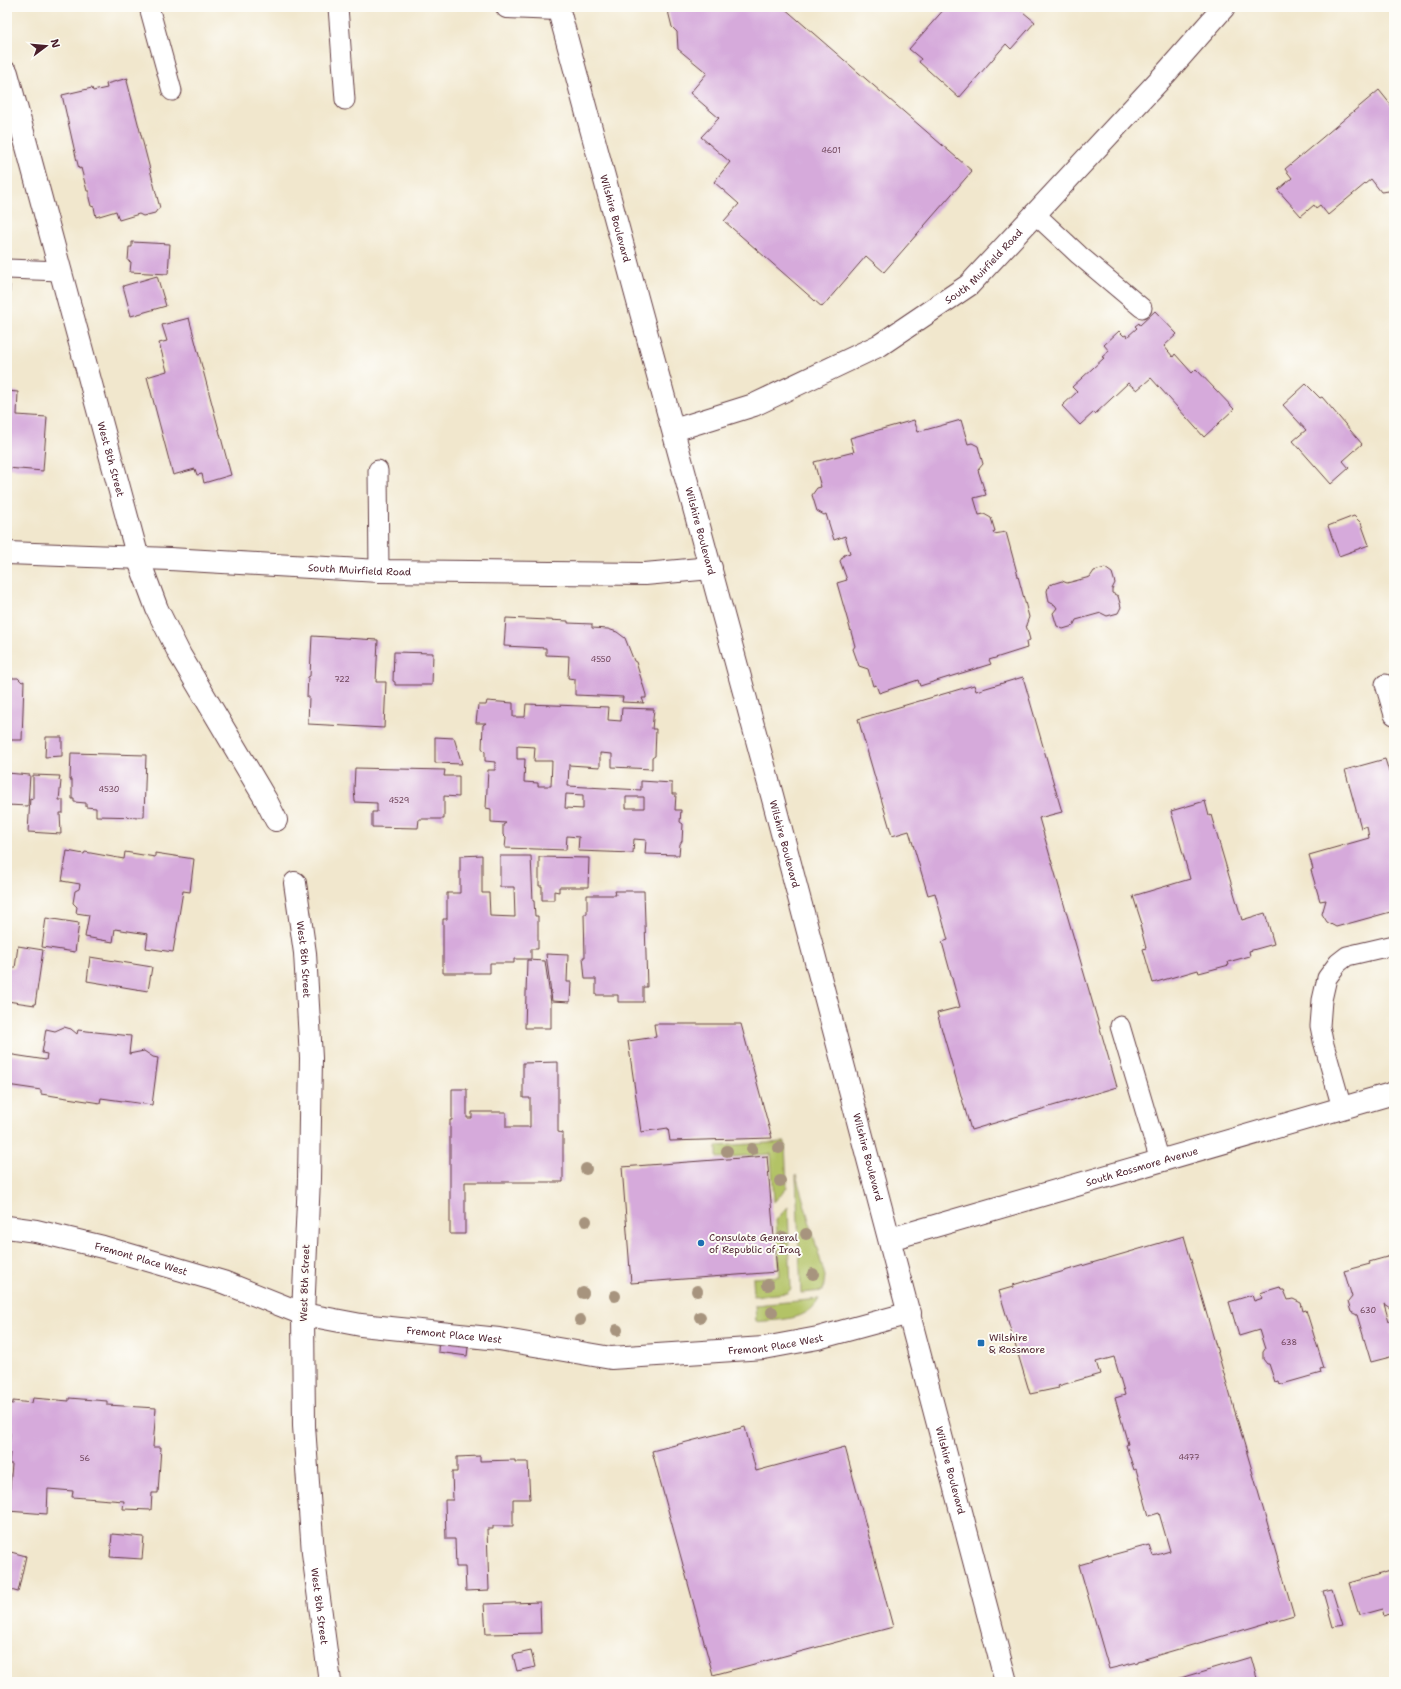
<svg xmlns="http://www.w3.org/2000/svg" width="1401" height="1689" viewBox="0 0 1401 1689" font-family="'Shantell Sans',sans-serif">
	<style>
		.green { fill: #b3c366; stroke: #7e7148 }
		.building { fill: #d6aadb; fill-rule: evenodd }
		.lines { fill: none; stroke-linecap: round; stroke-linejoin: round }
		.service-casing { stroke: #633d43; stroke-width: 21 }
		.minor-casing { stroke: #633d43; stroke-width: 24 }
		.secondary-casing { stroke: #633d43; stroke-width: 24 }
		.primary-casing { stroke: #633d43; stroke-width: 24 }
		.service { stroke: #fff; stroke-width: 19 }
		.minor { stroke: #fff; stroke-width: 22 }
		.secondary { stroke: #fff; stroke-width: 22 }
		.primary { stroke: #fff; stroke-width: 22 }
		.tree { fill: #a7947e }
		.poi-dot { fill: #1f6fb2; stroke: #fdfcf7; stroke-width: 1.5 }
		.labels { text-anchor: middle; stroke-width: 4; stroke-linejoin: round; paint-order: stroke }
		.number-label { font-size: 8px; fill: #6d4257 }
		.street-label { font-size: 10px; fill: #4a1f2b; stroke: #fdfcf7 }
		.poi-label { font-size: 10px; fill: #4a1f2b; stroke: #fdfcf7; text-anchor: start }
	</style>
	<rect width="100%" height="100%" fill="#fdfcf7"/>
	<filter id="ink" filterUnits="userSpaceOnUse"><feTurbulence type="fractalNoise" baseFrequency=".025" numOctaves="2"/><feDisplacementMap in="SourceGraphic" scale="8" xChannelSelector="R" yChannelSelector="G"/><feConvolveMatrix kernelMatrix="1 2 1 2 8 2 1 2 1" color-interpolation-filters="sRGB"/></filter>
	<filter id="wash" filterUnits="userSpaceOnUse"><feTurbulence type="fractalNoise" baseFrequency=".012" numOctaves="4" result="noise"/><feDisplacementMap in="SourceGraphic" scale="16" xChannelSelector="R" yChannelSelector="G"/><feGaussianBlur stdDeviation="0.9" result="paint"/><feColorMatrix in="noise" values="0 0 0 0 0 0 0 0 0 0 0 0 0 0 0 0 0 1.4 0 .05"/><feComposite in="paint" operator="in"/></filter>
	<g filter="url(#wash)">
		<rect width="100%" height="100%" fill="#f1e7cd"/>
		<g class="green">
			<path d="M785 1142 787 1188 774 1202 771 1154 717 1158V1146Z"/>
			<path d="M796 1175 825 1276 823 1291 801 1293Z"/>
			<path d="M788 1207 791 1289 787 1293 754 1296 753 1278 780 1276 776 1220Z"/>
			<path d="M819 1299C807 1322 779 1319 756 1322L755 1305Z"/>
		</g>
		<g id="blocks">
			<g class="building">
				<path d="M667 7H783L972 171 884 272 866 256 822 307 724 221 739 204 714 182 730 162 701 137 719 118 690 93 707 73 678 49 677 32 672 27Z"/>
				<path d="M946 7H1017L1035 22 1011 49 1006 44 959 98 919 62 921 59 909 49Z"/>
				<path d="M128 78 127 81 160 208 157 210 155 213 143 216 139 214 119 220 116 211 96 217 94 207 91 206 89 198V191H87L81 168 79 169 76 157 62 95 92 88 93 91 107 88 106 84Z"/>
				<path d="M1379 90 1391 105 1394 102V187L1389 191 1381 192 1371 179 1328 215 1320 205 1316 208 1314 205 1301 216 1278 190 1292 178 1285 169Z"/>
				<path d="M132 242 170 244 168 274 130 272 131 262 128 261 129 247H132Z"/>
				<path d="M157 276 166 306 131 316 123 286Z"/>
				<path d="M7 285H10L9 311H7Z"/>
				<path d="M1155 311 1177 334 1164 346 1173 357 1175 354 1192 373 1196 369 1234 409 1204 437 1151 378 1137 390 1128 383 1095 414 1094 412 1080 425 1062 406 1077 392 1072 387 1104 358 1102 357 1109 351 1104 345 1119 331 1124 336 1126 335 1127 337 1137 328 1135 326 1139 323 1140 325Z"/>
				<path d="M189 318 231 475 204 483 202 474 197 475 195 469 173 475 147 377 167 371 159 343 167 341 162 325Z"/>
				<path d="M1306 384 1320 398 1322 397 1362 444 1343 461 1349 468 1331 484 1293 441 1306 430 1283 405Z"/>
				<path d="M7 391 18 392 17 415 47 417 43 471 7 468Z"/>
				<path d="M914 420 918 432 961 420 968 444 972 443 978 446 983 464 978 470 986 495 974 498 979 515 984 514 991 518 995 531 993 532 994 534 1006 532 1029 617 1026 625 1030 640 1026 642 1027 648 989 660 991 664 920 686 918 680 879 693 876 685 873 686 868 669 859 666 853 649 855 646 837 583 847 580 840 561 844 555 850 553 845 536 834 540 826 514 824 515 817 511 812 495 817 488 821 487 814 462 854 452 850 438Z"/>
				<path d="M1354 516 1361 523 1369 545 1339 556 1328 526Z"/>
				<path d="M1105 568 1112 573 1115 583 1112 589V593L1118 596 1121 607 1118 613 1107 616 1101 613 1076 620 1073 626 1063 629 1057 626 1053 613 1057 608 1055 605 1049 602 1047 591 1049 585 1062 581 1067 583 1090 577 1094 571Z"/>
				<path d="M506 618 568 621V623L592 624V628L608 629 617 632 625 638 634 661 636 662 646 695V698H642L644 703 622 702 623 697 575 695V679L568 678 569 656 546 655V648L504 646Z"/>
				<path d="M312 636 378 640 376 682H386L384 728 308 724 309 697H307L308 677 310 676Z"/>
				<path d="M394 652 433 653 432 685H395V682L393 681Z"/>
				<path d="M1023 677 1062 812 1039 818 1117 1087 971 1130 937 1013 960 1007 942 942 948 940 935 893 928 895 909 831 892 836 858 719 974 685 976 691Z"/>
				<path d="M12 678H18L22 682 24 681 22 740H7V681Z"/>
				<path d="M487 701 513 703V717H525L526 704 609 707 608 720 621 721 622 708 654 709 652 729H656L655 756 652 758V769L612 767V754L600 753V767L569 765 568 786 641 790V781L672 783V794H676L675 810H681L680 822 683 824 682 841 680 844 679 855 645 854 646 840 634 839 633 853 578 851 579 837 567 836 566 850 505 848 506 838 503 835V825L506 823 491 822V809L486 808 488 770H495V762L485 761V752L482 748 483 725 486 723H476L478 705H486ZM517 746 535 747 534 761H552L551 786H538V783L524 782 525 759H517ZM566 794 583 795V809L565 808ZM626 797H644V808H626Z"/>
				<path d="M46 737H62V756L45 757Z"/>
				<path d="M435 737 454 738 462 764 435 763Z"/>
				<path d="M71 753 146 755 144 817 96 816V808L86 807V803L74 802V799H72V780H70Z"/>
				<path d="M1385 759 1392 781H1394V911L1336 927 1327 922 1322 914 1326 900 1320 901 1311 870 1313 869 1309 855 1369 838 1367 826 1361 828 1345 770Z"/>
				<path d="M355 768 445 770 444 776H459V797L444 796V819H419L418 828 372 827V812H377V803L355 802 354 789Z"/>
				<path d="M7 773 30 775 28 806 7 805Z"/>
				<path d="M33 775 60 776 59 780 61 781 59 800H63V813H60L61 834 28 832 30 798 33 799Z"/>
				<path d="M1205 801 1209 816 1211 815 1242 920 1265 913 1274 944 1249 951 1250 956 1228 962 1229 965 1199 973 1198 970 1153 983 1143 949 1146 948 1140 925 1142 924 1133 896 1190 879 1171 811Z"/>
				<path d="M67 851 84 854 85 852 124 859 125 852 155 857V853L194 859 190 892 183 891 173 952 146 948 148 934 115 929 113 942 85 937 89 915 76 913 77 907 73 903 75 891 79 889 80 884 62 881Z"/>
				<path d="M482 855V893H489L490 916 515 917 514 887H500V856H531L533 901H534L535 916H538V949H531V959H514V963H490V973H443V919H447V893H460V856Z"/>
				<path d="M539 857 589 858 588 887H559V892L554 891V900H542V886H539Z"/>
				<path d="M615 891H644L647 987H643V1002H618V995H596V979H585L583 957H585L584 914H587V895H616Z"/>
				<path d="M46 918 79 923 75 952 42 947Z"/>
				<path d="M18 946 43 950 35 1005 7 1001V967L15 968Z"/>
				<path d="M546 954 568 955 567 982H571L570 1002 552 1001Z"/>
				<path d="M90 957 152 967 148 991 87 981Z"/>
				<path d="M527 960 545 961 551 1003V1028H525Z"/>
				<path d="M654 1024H741L772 1138 670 1141 668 1128 641 1132 628 1041 656 1037Z"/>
				<path d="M64 1027 71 1029 77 1034 78 1030 131 1036 129 1054 144 1051 153 1057 158 1058 152 1105 101 1098 100 1103 41 1094V1090L7 1085V1054L46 1060 47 1054 42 1053 46 1029 55 1031Z"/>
				<path d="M558 1062V1132L563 1133V1182H465V1234H450V1120H452V1089H467V1118H472V1112H506V1127H530V1098H523V1063Z"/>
				<path d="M767 1156 777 1272 631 1283 622 1167Z"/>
				<path d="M1184 1236 1294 1615 1138 1661V1662L1109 1669 1079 1565 1093 1561 1092 1559 1108 1554V1556L1149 1545 1153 1556 1170 1551 1159 1513 1149 1516 1136 1469 1134 1470 1126 1445 1128 1444 1115 1398 1125 1395 1114 1357 1096 1362 1100 1374 1058 1386 1059 1388 1030 1394 999 1291 1013 1287V1285L1026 1281 1027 1282Z"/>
				<path d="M1394 1255V1307L1390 1308 1384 1304 1389 1321 1394 1320V1331L1392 1332 1394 1339V1356L1371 1362 1357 1315 1351 1312 1348 1302 1352 1297 1344 1271 1370 1264 1369 1262Z"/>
				<path d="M1280 1287 1281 1290H1284L1288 1300 1293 1299 1301 1303 1303 1311 1306 1310 1324 1368 1320 1369 1321 1373 1279 1385 1278 1381 1275 1382 1269 1364H1267L1263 1359V1352L1265 1349 1259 1330 1239 1336 1229 1302 1252 1295 1254 1301 1263 1298 1260 1293Z"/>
				<path d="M439 1336 469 1340 467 1356 438 1352Z"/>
				<path d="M33 1398 69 1401V1398L107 1401V1405L156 1408 153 1447H161L158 1493H152L151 1510 123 1509 124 1501 72 1497 73 1491 48 1489 47 1514 8 1511 12 1464H9L10 1453H9L10 1433H7V1403L13 1404V1401L32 1403Z"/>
				<path d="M745 1427 756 1471 845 1447 893 1627 713 1675 652 1451Z"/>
				<path d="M480 1456V1461L515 1460V1462H528L530 1499H513V1526H493V1529H487L489 1590 466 1591 465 1567H456L455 1539H446L445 1500H453L452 1472H457V1457Z"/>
				<path d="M112 1534 144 1537 142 1559 110 1557Z"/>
				<path d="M7 1551 26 1556 18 1592 7 1589Z"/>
				<path d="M1394 1570V1612L1383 1615 1381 1609 1359 1615 1349 1583Z"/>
				<path d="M1332 1589 1343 1625 1333 1627 1323 1591Z"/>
				<path d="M540 1602 541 1633 486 1634 484 1604Z"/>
				<path d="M531 1651 535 1667 517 1671 513 1655Z"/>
				<path d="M1251 1657 1258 1682H1167Z"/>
			</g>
		</g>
	</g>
	<g filter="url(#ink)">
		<use href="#blocks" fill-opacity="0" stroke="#633d43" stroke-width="1"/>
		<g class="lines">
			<g class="service-casing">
				<g id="service">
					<path d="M149 7 172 91"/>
					<path d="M338 7 345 100"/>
					<path d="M1034 213 1079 255 1142 308"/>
					<path d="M7 269 61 271"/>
					<path d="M378 470 379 571"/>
					<path d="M1385 684 1394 715"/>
					<path d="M1120 1026 1160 1161"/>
					<path d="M1342 1108 1323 1041 1320 1026 1322 1000 1327 978 1338 963 1347 956 1394 945"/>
				</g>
			</g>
			<g class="minor-casing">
				<g id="minor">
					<path d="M507 7 558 9"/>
					<path id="s1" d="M7 73 138 558 157 609 180 655 266 800 276 820"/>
					<path id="s2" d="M674 430 754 405 880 345 969 285 1167 72 1224 7"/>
					<path id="s3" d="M7 553 170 559 379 571 645 574 711 568"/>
					<path id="s4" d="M295 883 305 953 311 1058 309 1179 303 1314 304 1426 313 1553 330 1682"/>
					<path id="s5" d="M7 1227 36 1231 103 1247 223 1282 303 1314 361 1325 499 1339 611 1358 764 1348 818 1338 910 1313"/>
				</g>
			</g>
			<g class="secondary-casing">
				<g id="secondary">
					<path id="s6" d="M890 1239 1394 1093"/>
				</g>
			</g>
			<g class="primary-casing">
				<g id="primary">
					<path id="s7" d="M558 7C711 564 861 1123 1006 1682"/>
				</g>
			</g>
			<use href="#service" class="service"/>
			<use href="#minor" class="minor"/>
			<use href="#secondary" class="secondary"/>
			<use href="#primary" class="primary"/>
		</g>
		<g class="tree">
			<circle cx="779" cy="1148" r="6"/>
			<circle cx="752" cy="1149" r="6"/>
			<circle cx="727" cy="1151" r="6"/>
			<circle cx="586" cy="1169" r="6"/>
			<circle cx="780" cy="1181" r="6"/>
			<circle cx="586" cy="1221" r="6"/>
			<circle cx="806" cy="1234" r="6"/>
			<circle cx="783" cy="1237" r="6"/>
			<circle cx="813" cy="1274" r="6"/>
			<circle cx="768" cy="1285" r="6"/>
			<circle cx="697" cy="1291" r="6"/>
			<circle cx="583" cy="1293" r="6"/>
			<circle cx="615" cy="1296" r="6"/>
			<circle cx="772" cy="1312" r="6"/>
			<circle cx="700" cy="1317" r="6"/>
			<circle cx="580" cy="1320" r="6"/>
			<circle cx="617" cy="1330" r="6"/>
		</g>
	</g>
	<g class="poi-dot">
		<circle cx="701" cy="1243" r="4"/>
		<rect x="977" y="1339" width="8" height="8" rx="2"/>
	</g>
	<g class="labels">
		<g class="number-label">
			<text x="831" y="153">4601</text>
			<text x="601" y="662">4550</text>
			<text x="342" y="682">722</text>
			<text x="109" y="792">4530</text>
			<text x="399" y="803">4529</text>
			<text x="1368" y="1313">630</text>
			<text x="1289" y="1345">638</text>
			<text x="1189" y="1460">4477</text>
			<text x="85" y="1461">56</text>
		</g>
		<g class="street-label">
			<text dy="4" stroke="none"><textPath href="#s7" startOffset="219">Wilshire Boulevard</textPath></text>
			<text dy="4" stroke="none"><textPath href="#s2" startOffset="354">South Muirfield Road</textPath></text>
			<text dy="4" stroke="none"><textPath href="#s1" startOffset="400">West 8th Street</textPath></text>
			<text dy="4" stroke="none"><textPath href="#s7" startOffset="543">Wilshire Boulevard</textPath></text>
			<text dy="4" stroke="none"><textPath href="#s3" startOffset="353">South Muirfield Road</textPath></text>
			<text dy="4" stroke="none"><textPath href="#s7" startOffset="867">Wilshire Boulevard</textPath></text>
			<text dy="4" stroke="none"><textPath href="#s4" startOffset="77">West 8th Street</textPath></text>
			<text dy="4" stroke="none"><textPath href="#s7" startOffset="1191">Wilshire Boulevard</textPath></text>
			<text dy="4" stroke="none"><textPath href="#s6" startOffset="262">South Rossmore Avenue</textPath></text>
			<text dy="4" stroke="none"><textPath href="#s5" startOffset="138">Fremont Place West</textPath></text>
			<text transform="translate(304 1283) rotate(-88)" y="4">West 8th Street</text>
			<text dy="4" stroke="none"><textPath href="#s5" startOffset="462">Fremont Place West</textPath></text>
			<text dy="4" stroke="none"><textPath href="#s5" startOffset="786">Fremont Place West</textPath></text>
			<text dy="4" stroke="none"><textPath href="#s7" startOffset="1515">Wilshire Boulevard</textPath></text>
			<text dy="4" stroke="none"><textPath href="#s4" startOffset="725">West 8th Street</textPath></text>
		</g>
		<g class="poi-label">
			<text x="709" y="1241">Consulate General<tspan x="709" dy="12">of Republic of Iraq</tspan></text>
			<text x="989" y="1341">Wilshire<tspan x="989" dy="12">&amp; Rossmore</tspan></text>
		</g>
	</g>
	<rect width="1401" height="1689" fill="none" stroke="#fdfcf7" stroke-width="24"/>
	<g transform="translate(46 46) rotate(74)" stroke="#fdfcf7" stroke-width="3" paint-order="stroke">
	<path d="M0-3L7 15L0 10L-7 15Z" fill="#4a1f2b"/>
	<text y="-6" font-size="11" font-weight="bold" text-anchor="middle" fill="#4a1f2b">N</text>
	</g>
</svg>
